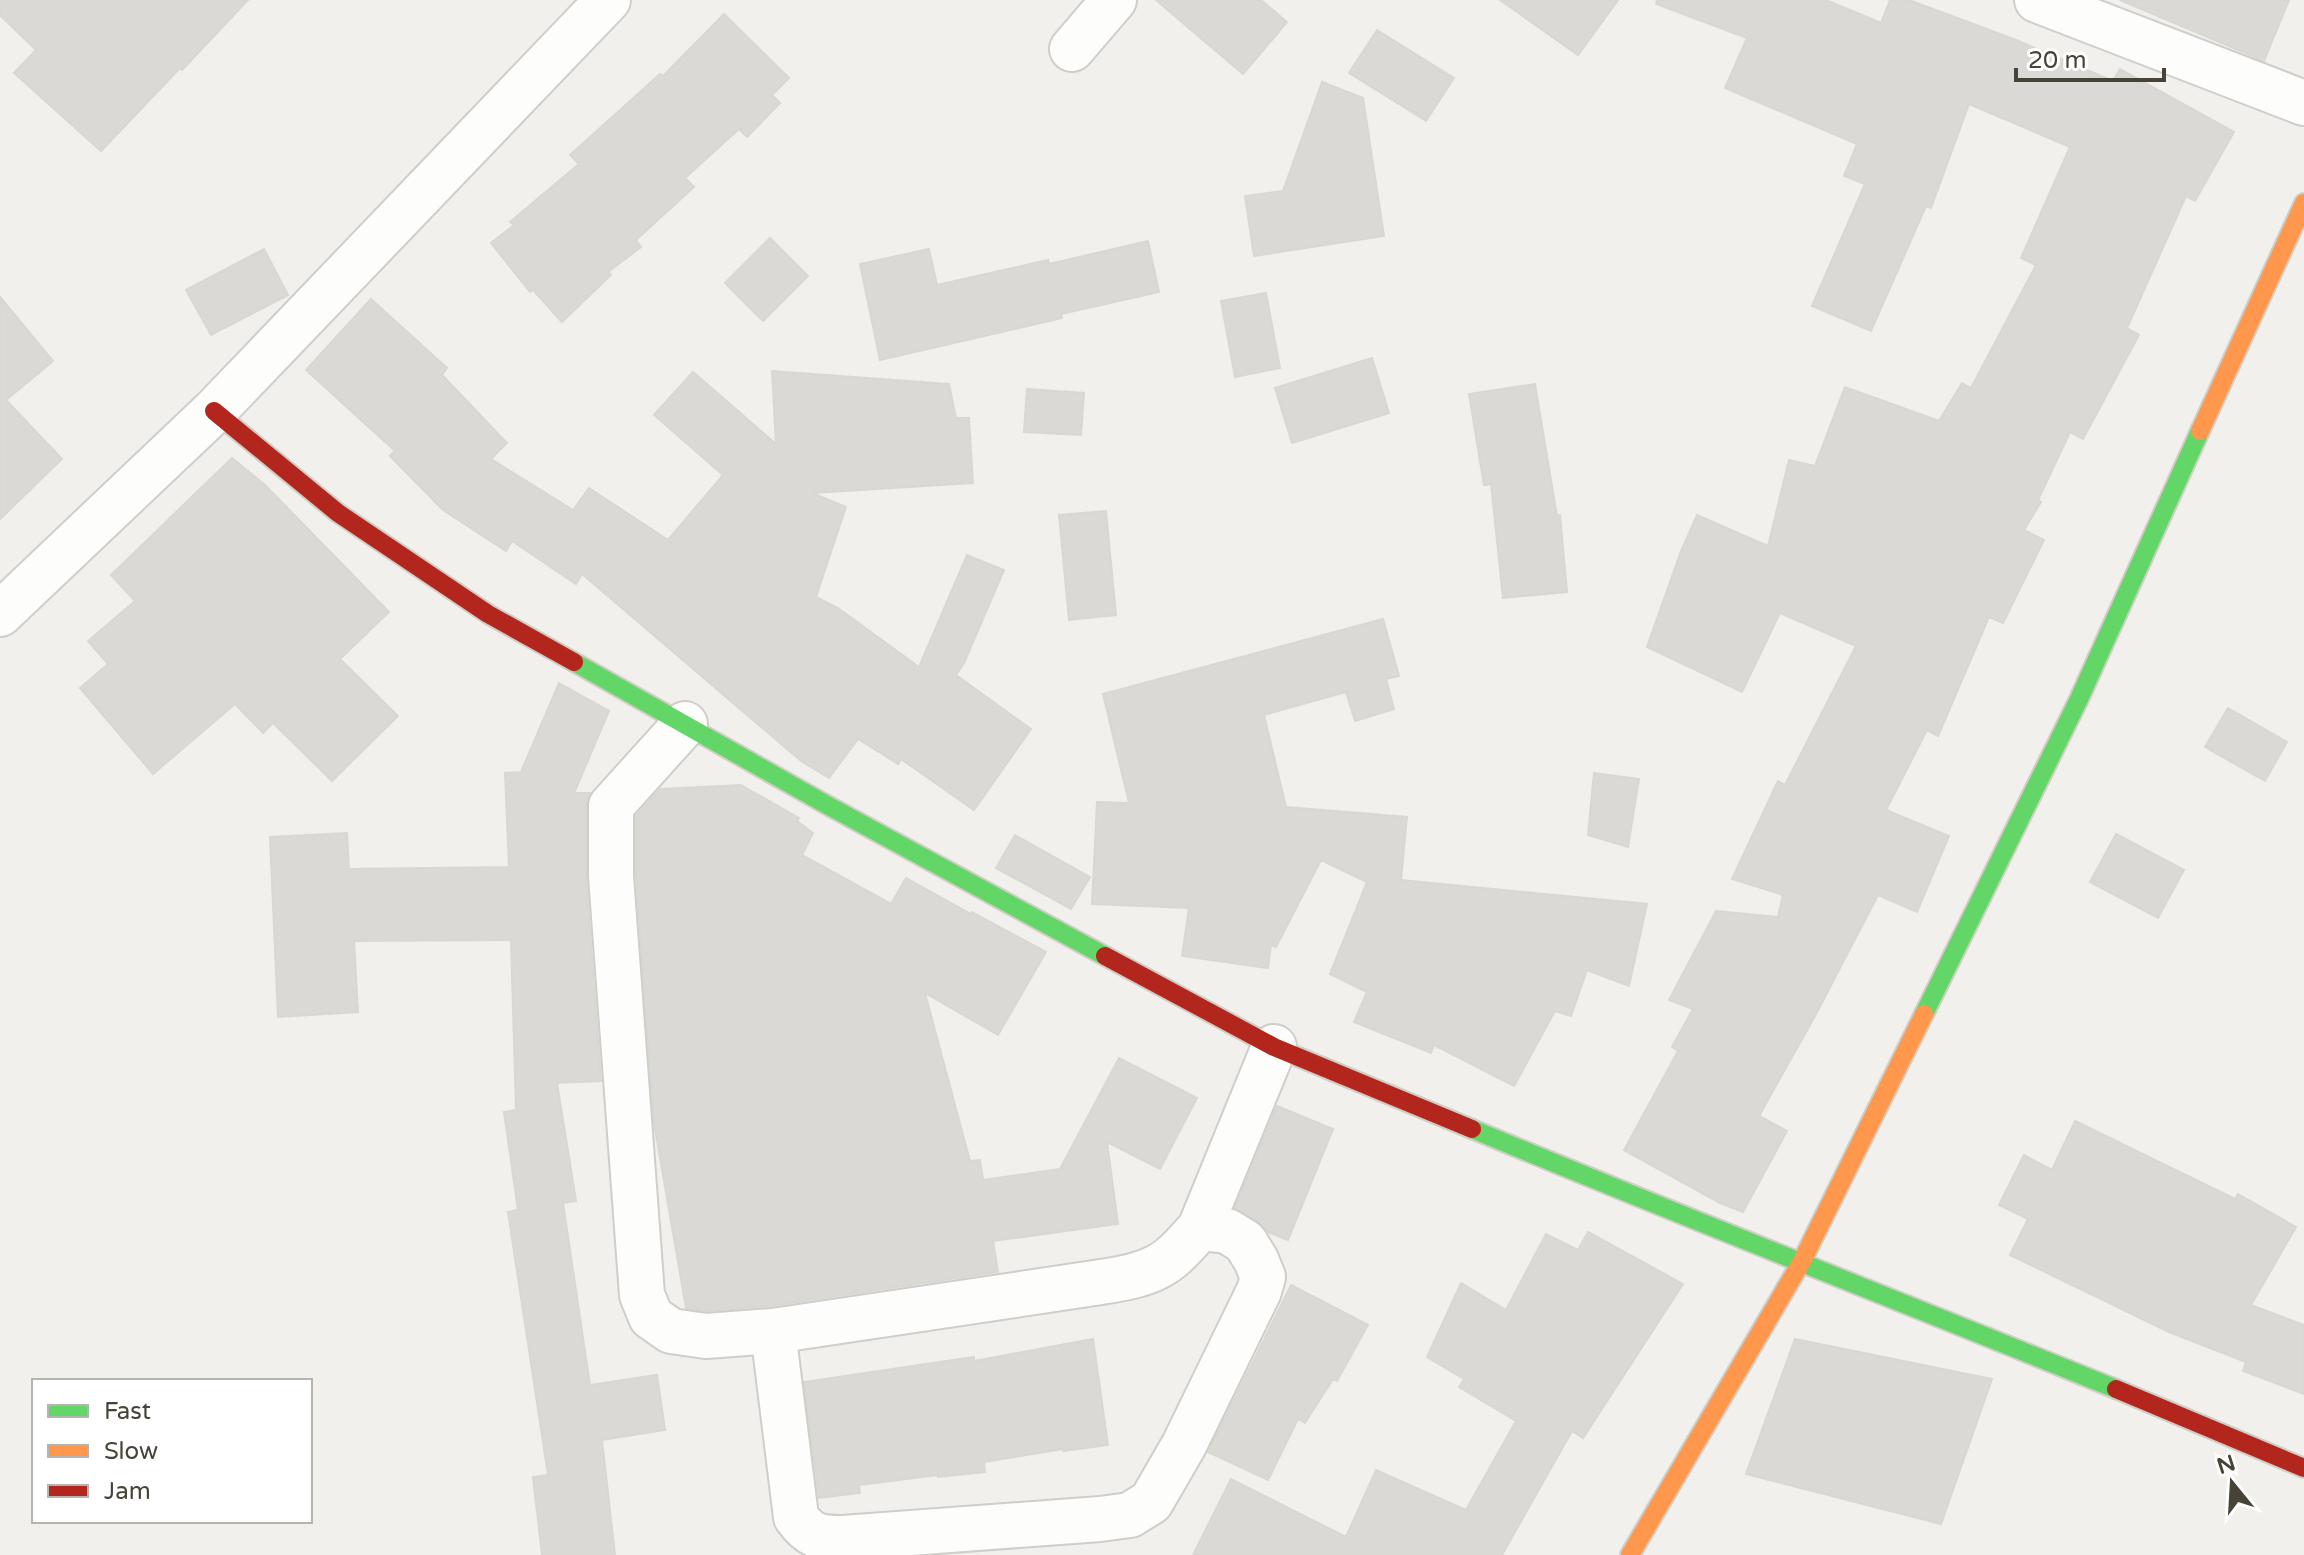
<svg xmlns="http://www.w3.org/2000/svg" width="2304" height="1555" viewBox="0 0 2304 1555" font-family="'Varela Round',sans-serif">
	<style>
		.building { fill: #dbd9d5; stroke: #d9d7d2; stroke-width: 2 }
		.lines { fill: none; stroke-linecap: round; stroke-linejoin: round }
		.street-casing { stroke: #cfceca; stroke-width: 48 }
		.fast-casing { stroke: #cfcdc4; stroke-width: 22 }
		.slow-casing { stroke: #cfcdc4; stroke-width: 22 }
		.jam-casing { stroke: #cfcdc4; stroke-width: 22 }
		.street { stroke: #fdfdfc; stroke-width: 44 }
		.fast { stroke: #63d668; stroke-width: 18 }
		.slow { stroke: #ff974d; stroke-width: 18 }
		.jam { stroke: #b3261e; stroke-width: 18 }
	</style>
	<rect width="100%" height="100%" fill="#f1f0ec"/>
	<g class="building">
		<path d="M0 0H248L182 70 180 68 101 151 14 73 36 50 0 15Z"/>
		<path d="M1156 0H1261L1287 22 1243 74Z"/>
		<path d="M1500 0H1618L1578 55Z"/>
		<path d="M1657 0H1826L1881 23 1890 0H1909L2016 40 2113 81 2120 69 2234 132 2195 201 2186 196 2127 328 2139 335 2083 439 2070 432 2038 500 2041 502 2024 530 2044 540 2003 623 1989 617 1938 736 1927 730 1886 810 1949 836 1917 912 1878 895 1815 1016 1759 1116 1787 1131 1743 1212 1720 1203 1624 1150 1678 1051 1672 1047 1693 1009 1669 1000 1716 911 1778 917 1783 895 1732 879 1778 781 1785 785 1856 646 1780 613 1742 692 1647 647 1681 551 1697 515 1768 546 1789 460 1815 466 1845 387 1939 421 1962 383 1971 388 2036 265 2021 258 2070 147 1969 104 1931 208 1926 206 1871 331 1812 306 1865 184 1844 176 1857 144 1725 88 1747 38 1656 4Z"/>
		<path d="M2120 0H2289L2264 61Z"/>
		<path d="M724 14 789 78 772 95 780 103 747 137 739 129 685 178 694 187 636 240 641 247 608 272 611 275 562 322 533 290 530 292 491 243 514 225 510 222 579 164 570 155 660 74 663 76Z"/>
		<path d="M1377 30 1454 78 1426 121 1349 73Z"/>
		<path d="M1322 82 1363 98 1384 236 1254 256 1245 196 1283 191Z"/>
		<path d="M770 238 808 276 763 321 725 283Z"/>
		<path d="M1148 241 1159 292 1061 314 1062 318 880 360 860 264 929 249 937 285 1048 260 1049 264Z"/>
		<path d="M264 249 288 295 211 335 186 290Z"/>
		<path d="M1266 293 1280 368 1235 377 1221 301Z"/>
		<path d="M0 297 53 361 6 400 62 459 0 519Z"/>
		<path d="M371 299 447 368 442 375 507 443 491 459 573 510 589 488 668 540 723 475 654 415 693 372 776 444 772 371 949 384 956 418H969L973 483 812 493 846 507 816 597 838 608 919 667 967 555 1004 570 964 663 956 675 1031 729 974 810 901 759 898 764 858 739 829 778 801 761 582 574 576 584 512 541 506 551 443 510 390 456 395 451 306 370Z"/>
		<path d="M1372 358 1389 413 1292 443 1275 388Z"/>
		<path d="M1535 384 1557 516 1560 515 1567 592 1503 598 1491 484 1484 485 1469 394Z"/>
		<path d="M1027 389 1084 393 1081 435 1024 432Z"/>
		<path d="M232 458 265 485 389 612 340 659 398 716 332 781 273 723 263 733 235 704 153 774 80 688 108 664 88 641 135 601 111 575Z"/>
		<path d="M1106 511 1116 615 1069 620 1059 515Z"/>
		<path d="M1383 619 1399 676 1386 679 1394 709 1355 721 1346 692 1264 715 1286 807 1407 817 1401 880 1647 904 1629 986 1587 970 1571 1016 1555 1011 1514 1086 1434 1045 1431 1053 1354 1022 1367 992 1330 974 1367 882 1321 860 1276 947 1271 945 1268 968 1182 956 1189 908 1092 904 1097 802 1129 803 1103 694Z"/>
		<path d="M559 683 609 711 574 793H591L586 806V878L601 1081 557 1083 576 1201 563 1203 590 1385 657 1375 665 1430 602 1440 615 1555H542L533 1477 548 1475 508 1212 518 1210 504 1112 516 1110 511 940 354 941 358 1012 278 1017 270 837 347 833 349 869 509 867 505 773 521 772Z"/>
		<path d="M2228 708 2287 742 2265 781 2205 747Z"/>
		<path d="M1594 773 1639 779 1628 847 1588 835Z"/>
		<path d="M741 785 799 818 797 821 813 833 802 855 891 904 906 878 971 914 972 912 1046 952 998 1035 925 993 970 1161 980 1160 983 1180 1060 1169 1119 1058 1197 1098 1160 1169 1107 1142 1118 1224 993 1241 998 1272 770 1306 707 1311 686 1308 654 1123 636 875V816L660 789Z"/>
		<path d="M2116 834 2184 870 2158 918 2090 882Z"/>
		<path d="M1015 835 1090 877 1071 909 996 868Z"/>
		<path d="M1277 1106 1333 1129 1288 1240 1268 1232 1258 1221 1235 1208Z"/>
		<path d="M2075 1121 2235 1199 2238 1194 2296 1227 2251 1305 2304 1325V1394L2243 1371 2246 1362 2169 1332 2010 1255 2028 1219 1999 1205 2024 1155 2052 1170Z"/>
		<path d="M1588 1232 1683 1284 1583 1438 1572 1431 1502 1555H1193L1231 1479 1346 1537 1376 1470 1466 1510 1516 1421 1459 1387 1464 1379 1427 1357 1461 1283 1506 1310 1546 1234 1578 1250Z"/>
		<path d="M1291 1285 1368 1325 1337 1381 1333 1379 1305 1423 1298 1419 1268 1480 1208 1452Z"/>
		<path d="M1093 1339 1108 1445 1063 1451V1449L984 1462 985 1472 938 1477V1475L859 1485 860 1493 819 1498 804 1382 974 1357V1361Z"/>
		<path d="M1795 1339 1992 1379 1941 1524 1746 1474Z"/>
	</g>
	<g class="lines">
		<g class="street-casing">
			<g id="street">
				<path d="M2037 0 2304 103"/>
				<path d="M1072 49 1114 0"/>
				<path d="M0 614 214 411 608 0"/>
				<path d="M685 724 611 806V876L642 1295 651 1317 671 1331 706 1336 773 1331 1101 1282C1119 1279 1140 1276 1157 1267 1174 1259 1187 1242 1200 1228L1274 1047"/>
				<path d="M773 1331 796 1517C810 1537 820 1538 843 1538L1100 1519 1130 1515 1151 1502 1184 1445 1259 1291 1263 1277 1256 1260 1245 1242 1227 1231 1200 1228"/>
			</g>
		</g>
		<g class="fast-casing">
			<g id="fast">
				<path d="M574 662 827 805 1105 956"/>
				<path d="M1924 1014 2079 699 2200 431"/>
				<path d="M1472 1129C1686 1218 1902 1302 2116 1389"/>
			</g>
		</g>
		<g class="slow-casing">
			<g id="slow">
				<path d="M2200 431 2304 203"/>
				<path d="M1630 1555 1802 1261 1924 1014"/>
			</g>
		</g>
		<g class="jam-casing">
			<g id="jam">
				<path d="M214 411 338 513 488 614 574 662"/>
				<path d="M1105 956 1274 1047 1472 1129"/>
				<path d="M2116 1389 2304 1468"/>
			</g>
		</g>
		<use href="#street" class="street"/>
		<use href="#fast" class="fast"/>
		<use href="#slow" class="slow"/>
		<use href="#jam" class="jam"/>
	</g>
	<rect x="32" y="1379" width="280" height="144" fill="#ffffff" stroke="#b5b4b0" stroke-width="2"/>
	<rect x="48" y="1405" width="40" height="12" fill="#63d668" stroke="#b5b4b0" stroke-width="2"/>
	<text x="104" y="1419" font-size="24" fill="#474339">Fast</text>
	<rect x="48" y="1445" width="40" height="12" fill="#ff974d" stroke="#b5b4b0" stroke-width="2"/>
	<text x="104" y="1459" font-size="24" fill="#474339">Slow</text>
	<rect x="48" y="1485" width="40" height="12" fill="#b3261e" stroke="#b5b4b0" stroke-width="2"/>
	<text x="104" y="1499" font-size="24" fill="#474339">Jam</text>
	<g transform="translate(2232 1483) rotate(342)" stroke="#ffffff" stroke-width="6" paint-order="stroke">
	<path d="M0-6L14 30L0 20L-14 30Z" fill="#474339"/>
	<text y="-12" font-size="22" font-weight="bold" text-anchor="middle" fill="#474339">N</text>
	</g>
	<path d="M2016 68v12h148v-12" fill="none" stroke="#474339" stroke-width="4"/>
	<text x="2028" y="68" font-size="24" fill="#474339" stroke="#ffffff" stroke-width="6" paint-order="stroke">20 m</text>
</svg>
